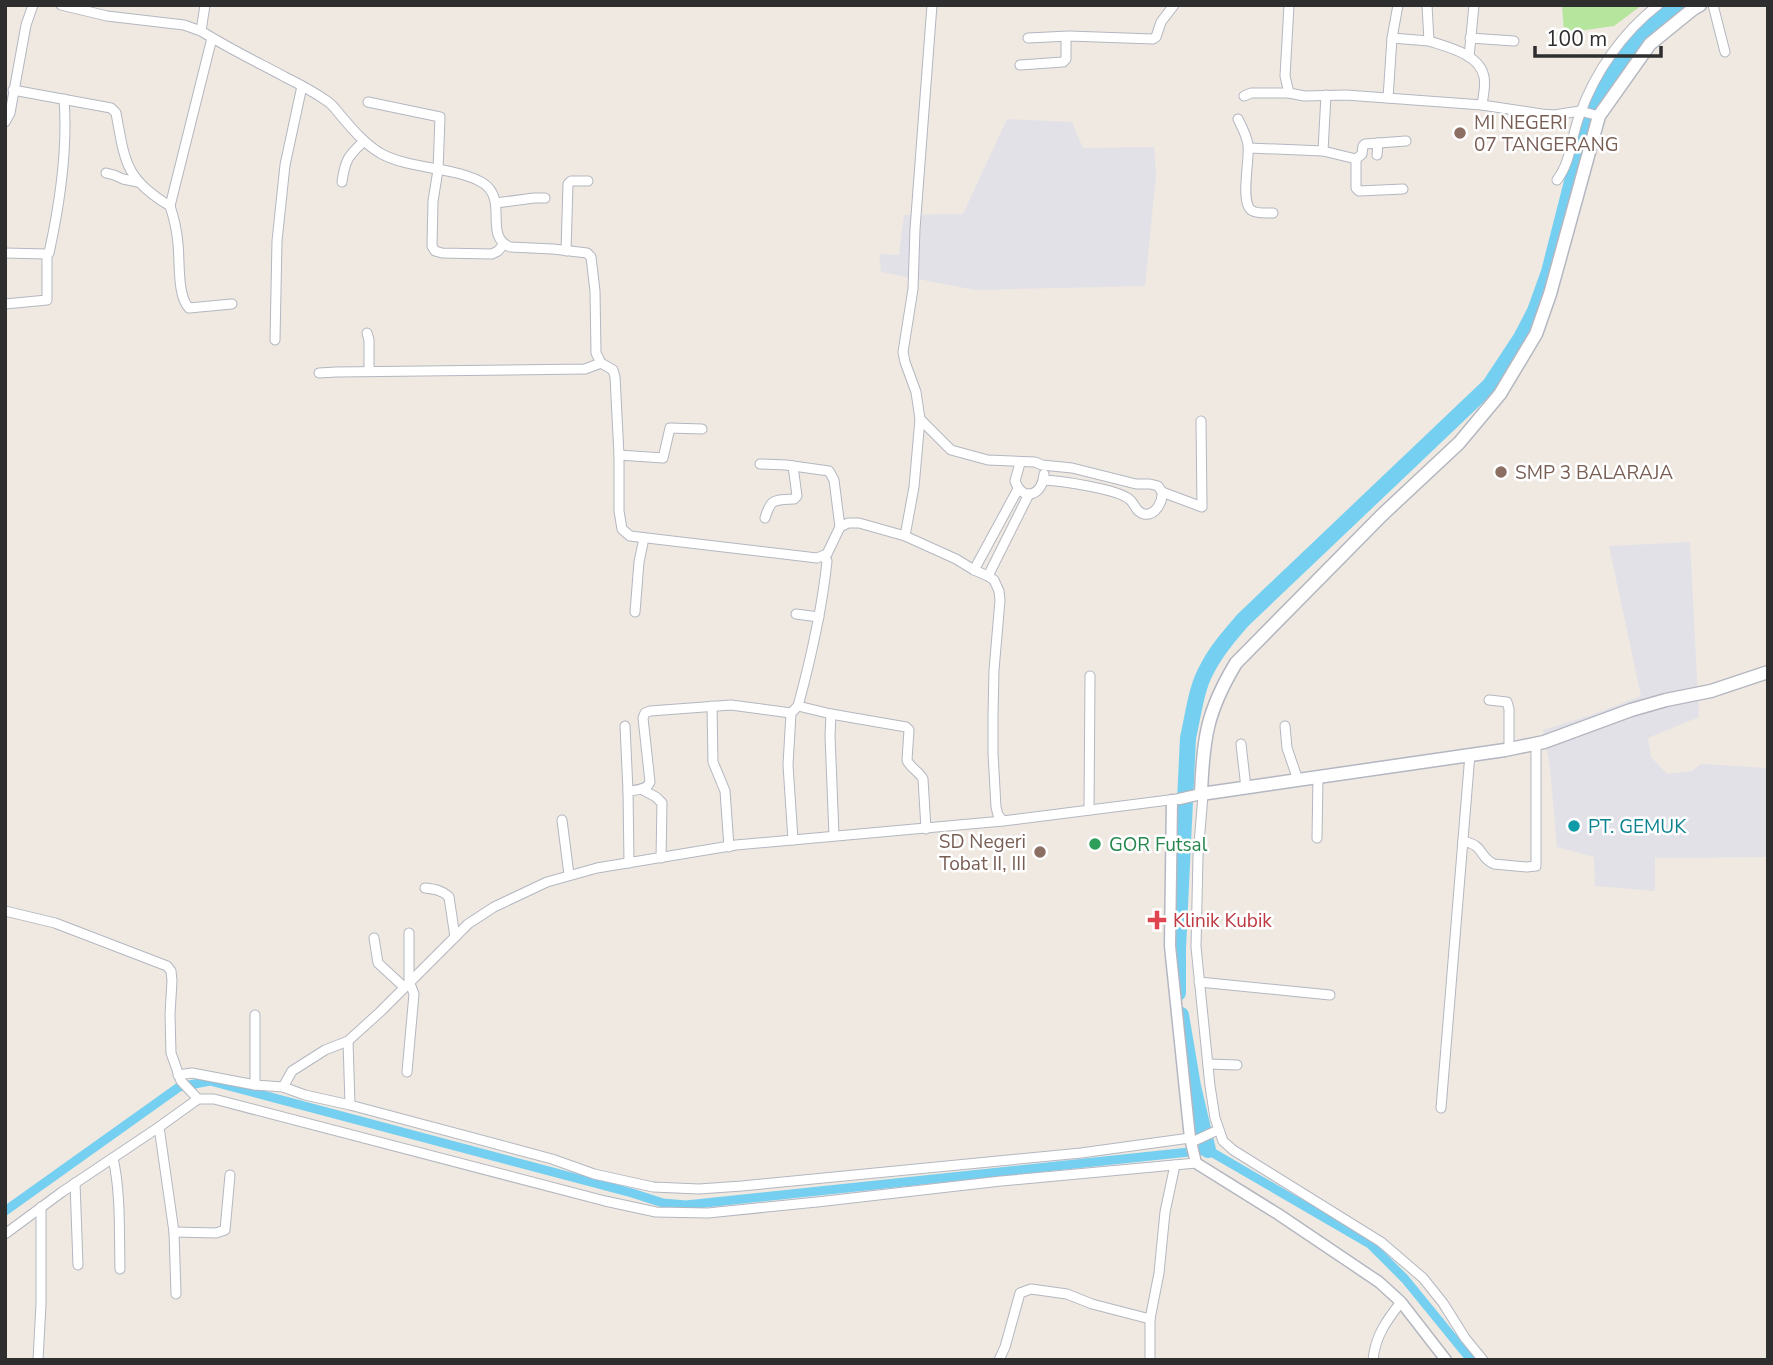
<svg xmlns="http://www.w3.org/2000/svg" width="1773" height="1365" viewBox="0 0 1773 1365" font-family="'Nunito Sans',sans-serif">
	<style>
		.industrial { fill: #e3e1e8 }
		.green { fill: #b6e59e }
		.lines { fill: none; stroke-linecap: round; stroke-linejoin: round }
		.canal { stroke: #75cff0; stroke-width: 9 }
		.river { stroke: #75cff0; stroke-width: 16 }
		.minor-casing { stroke: #b4b7c1; stroke-width: 11 }
		.tertiary-casing { stroke: #b4b7c1; stroke-width: 13 }
		.secondary-casing { stroke: #b4b7c1; stroke-width: 15 }
		.minor { stroke: #fff; stroke-width: 9 }
		.tertiary { stroke: #fff; stroke-width: 10 }
		.secondary { stroke: #fff; stroke-width: 12 }
		.education-dot { fill: #8d6e63; stroke: #fff; stroke-width: 2.5 }
		.culture-dot { fill: #0f9aa8; stroke: #fff; stroke-width: 2.5 }
		.leisure-dot { fill: #2e9e5b; stroke: #fff; stroke-width: 2.5 }
		.health-dot { fill: #e0444e; stroke: #fff; stroke-width: 2.5 }
		.labels { text-anchor: middle; stroke-width: 5; stroke-linejoin: round; paint-order: stroke }
		.education-label { font-size: 19px; fill: #785e54; stroke: #fff; text-anchor: start }
		.culture-label { font-size: 19px; fill: #0d838f; stroke: #fff; text-anchor: start }
		.leisure-label { font-size: 19px; fill: #27864d; stroke: #fff; text-anchor: start }
		.health-label { font-size: 19px; fill: #be3a42; stroke: #fff; text-anchor: start }
	</style>
	<rect width="100%" height="100%" fill="#efe9e1"/>
	<g class="industrial">
		<path d="M1007 119 1072 122 1083 148 1154 147 1156 175 1145 286 975 290 881 272 879 254 899 255 904 215 963 214Z"/>
		<path d="M1690 542 1699 717 1648 738 1651 757 1667 774 1692 771 1701 764 1768 768V857L1655 858V891L1595 886 1594 857 1557 847 1550 768 1543 730 1591 715 1641 696 1609 546Z"/>
	</g>
	<path class="green" d="M1562 5H1642L1614 26 1564 33Z"/>
	<g class="lines">
		<path class="canal" d="M5 1211 179 1087 210 1081 632 1193 663 1203 686 1205 1208 1150 1370 1244 1405 1279 1471 1360"/>
		<g class="river">
			<path d="M1178 993V948L1188 738C1193 717 1196 688 1207 669 1216 651 1230 635 1243 620L1490 385 1521 338 1535 311 1549 272 1579 154 1600 97 1612 74 1635 43 1676 5"/>
			<path d="M1181 1015 1193 1086 1208 1150"/>
		</g>
		<g class="minor-casing">
			<g id="minor">
				<path d="M61 5 107 16 184 25 201 31C228 48 257 62 285 77 299 84 314 92 327 101 333 105 337 111 342 117 353 130 365 144 380 153 410 170 454 166 483 183 509 200 483 236 510 247L553 249 587 253 591 257 595 291 596 353 601 363 613 370 615 377 619 455V511L622 529 630 536 817 558 827 554 840 527 848 523H859L905 536 956 559 974 570 988 576 994 580 999 591 1000 600 994 670 993 716V753L996 807 998 815 1003 821 1177 799"/>
				<path d="M1289 5 1285 76 1289 93 1304 96 1346 95 1482 105 1542 114 1554 115 1580 111 1599 116"/>
				<path d="M1427 5 1429 41C1447 47 1480 54 1484 77 1486 86 1483 96 1482 105"/>
				<path d="M1713 5 1725 52"/>
				<path d="M201 31 205 5"/>
				<path d="M1028 38 1069 36 1153 39 1156 37 1161 22 1174 5"/>
				<path d="M1392 38 1429 41"/>
				<path d="M1470 38 1514 41"/>
				<path d="M1469 57 1474 5"/>
				<path d="M1020 65 1063 62 1066 59V37"/>
				<path d="M13 90 111 108 116 113C125 162 125 179 170 206 174 218 177 231 178 244 180 261 177 296 189 308L232 304"/>
				<path d="M1244 96 1251 93H1289"/>
				<path d="M1388 98 1392 38 1398 5"/>
				<path d="M368 102 440 117 438 170 433 201 432 246 435 251 442 253 492 254 498 251 504 244"/>
				<path d="M1238 119C1242 127 1247 136 1248 145 1250 159 1240 201 1251 210 1256 214 1267 213 1273 213"/>
				<path d="M5 122 10 113 26 25 33 5"/>
				<path d="M1249 148 1323 151 1326 95"/>
				<path d="M1323 151 1356 159V188L1359 191 1403 189"/>
				<path d="M1377 155 1378 143"/>
				<path d="M1356 159 1362 154 1363 146 1365 144 1406 141"/>
				<path d="M106 173 114 175 123 179 138 182"/>
				<path d="M1557 180C1572 160 1571 136 1580 114 1595 72 1623 32 1658 5"/>
				<path d="M342 182C345 160 348 156 364 141"/>
				<path d="M496 203 534 198H545"/>
				<path d="M170 206 212 38"/>
				<path d="M566 251 568 184 571 181H588"/>
				<path d="M5 253 47 254 49 253C60 203 68 150 64 99"/>
				<path d="M5 304 47 300V254"/>
				<path d="M367 333 369 340V371"/>
				<path d="M275 340 277 241 285 165 302 86"/>
				<path d="M319 373 336 372 585 369 601 363"/>
				<path d="M920 419 951 450 988 460 1035 462 1042 465 1072 468 1136 484H1150L1158 486 1162 492 1202 507 1201 421"/>
				<path d="M619 455 663 458 670 428 702 429"/>
				<path d="M1020 463 1015 481C1023 503 1043 495 1044 474"/>
				<path d="M760 464 786 465 829 471 834 480 840 527"/>
				<path d="M1044 480C1062 481 1117 489 1129 499 1135 503 1135 512 1144 514 1156 516 1163 501 1162 492"/>
				<path d="M765 518C771 498 775 500 794 499L797 496 793 466"/>
				<path d="M905 536 914 487 920 419 916 392 905 362 903 352 913 289 915 229 932 5"/>
				<path d="M974 570 1018 489"/>
				<path d="M988 576 1029 494"/>
				<path d="M635 612 639 562 644 538"/>
				<path d="M796 614 819 617"/>
				<path d="M1489 700 1507 702 1509 709V749"/>
				<path d="M712 706 713 762 725 791 729 847"/>
				<path d="M798 706 831 714 830 736 834 835"/>
				<path d="M831 714 906 727 909 730 907 760C910 768 919 771 923 779L926 829"/>
				<path d="M625 726 628 791"/>
				<path d="M1285 726 1287 748 1298 780"/>
				<path d="M1241 744 1246 788"/>
				<path d="M641 789 656 797 662 803 661 858"/>
				<path d="M1203 795 1198 856 1196 947 1210 1086 1215 1118 1223 1141 1233 1150 1381 1242 1423 1278 1443 1303 1465 1338 1483 1360"/>
				<path d="M1089 810 1090 676"/>
				<path d="M562 820 569 875"/>
				<path d="M1317 838 1318 777"/>
				<path d="M793 840 788 765 791 713 798 706C811 658 822 610 827 561L823 556"/>
				<path d="M1463 841C1486 846 1478 857 1494 864L1527 867 1536 866V743"/>
				<path d="M629 863 628 791C636 790 647 790 650 782L643 718 645 713 650 711 731 705 791 713"/>
				<path d="M425 888C434 889 442 890 449 897L455 937"/>
				<path d="M5 911 55 923 167 966 171 971 172 981 170 1014 171 1053 181 1081 198 1099"/>
				<path d="M374 938 378 963 404 987"/>
				<path d="M1199 982 1330 995"/>
				<path d="M255 1015V1085"/>
				<path d="M348 1041 350 1105"/>
				<path d="M1208 1064 1237 1065"/>
				<path d="M407 1072 414 994 409 981V933"/>
				<path d="M178 1075 192 1073 255 1085 283 1087 305 1095 350 1105 552 1159 594 1174 653 1187 699 1189 742 1186 1081 1153 1190 1138"/>
				<path d="M283 1087 292 1071 325 1050 348 1041 380 1012 468 924 494 907 547 882 597 868 736 845 1003 821"/>
				<path d="M1441 1108 1470 754"/>
				<path d="M159 1127 174 1232 176 1294"/>
				<path d="M1192 1142 1218 1130"/>
				<path d="M113 1158C121 1194 119 1232 120 1269"/>
				<path d="M75 1183 78 1265"/>
				<path d="M174 1232 216 1233 225 1230 230 1175"/>
				<path d="M5 1234 62 1192 159 1127 198 1099H214L605 1201 656 1212 708 1213 817 1202 1001 1181 1196 1163"/>
				<path d="M38 1360 41 1304V1207"/>
				<path d="M999 1360 1005 1347 1020 1293 1031 1289 1067 1294 1092 1304 1150 1319"/>
				<path d="M1150 1360V1319L1159 1273 1165 1212 1175 1165"/>
				<path d="M1373 1360C1375 1336 1387 1320 1401 1302"/>
			</g>
		</g>
		<g class="tertiary-casing">
			<g id="tertiary">
				<path d="M1179 799 1201 794"/>
				<path d="M1172 800 1170 946 1190 1138 1196 1163 1278 1214 1379 1282 1401 1302 1446 1360"/>
			</g>
		</g>
		<g class="secondary-casing">
			<path id="secondary" d="M1700 5 1693 9 1650 44 1599 116 1550 294 1536 334 1500 394 1459 443 1382 515 1236 663C1207 711 1203 738 1201 794L1505 750 1544 742 1631 710 1666 700 1711 691 1768 672"/>
		</g>
		<use href="#minor" class="minor"/>
		<use href="#tertiary" class="tertiary"/>
		<use href="#secondary" class="secondary"/>
	</g>
	<g class="education-dot">
		<circle cx="1460" cy="133" r="7"/>
		<circle cx="1501" cy="472" r="7"/>
		<circle cx="1040" cy="852" r="7"/>
	</g>
	<circle class="culture-dot" cx="1574" cy="826" r="7"/>
	<circle class="leisure-dot" cx="1095" cy="844" r="7"/>
	<path class="health-dot" d="M1153.5 909.5h7v7h7v7h-7v7h-7v-7h-7v-7h7z"/>
	<g class="labels">
		<g class="education-label">
			<text x="1474" y="129">MI NEGERI<tspan x="1474" dy="22">07 TANGERANG</tspan></text>
			<text x="1515" y="479">SMP 3 BALARAJA</text>
			<text x="1026" y="848" text-anchor="end">SD Negeri<tspan x="1026" dy="22">Tobat II, III</tspan></text>
		</g>
		<g class="culture-label">
			<text x="1588" y="833">PT. GEMUK</text>
		</g>
		<g class="leisure-label">
			<text x="1109" y="851">GOR Futsal</text>
		</g>
		<g class="health-label">
			<text x="1173" y="927">Klinik Kubik</text>
		</g>
	</g>
	<rect width="1773" height="1365" fill="none" stroke="#2e2e2e" stroke-width="14"/>
	<path d="M1535 46v10h126v-10" fill="none" stroke="#2e2e2e" stroke-width="3.5"/>
	<text x="1546" y="46" font-size="21" fill="#2e2e2e" stroke="#ffffff" stroke-width="5" paint-order="stroke">100 m</text>
</svg>
